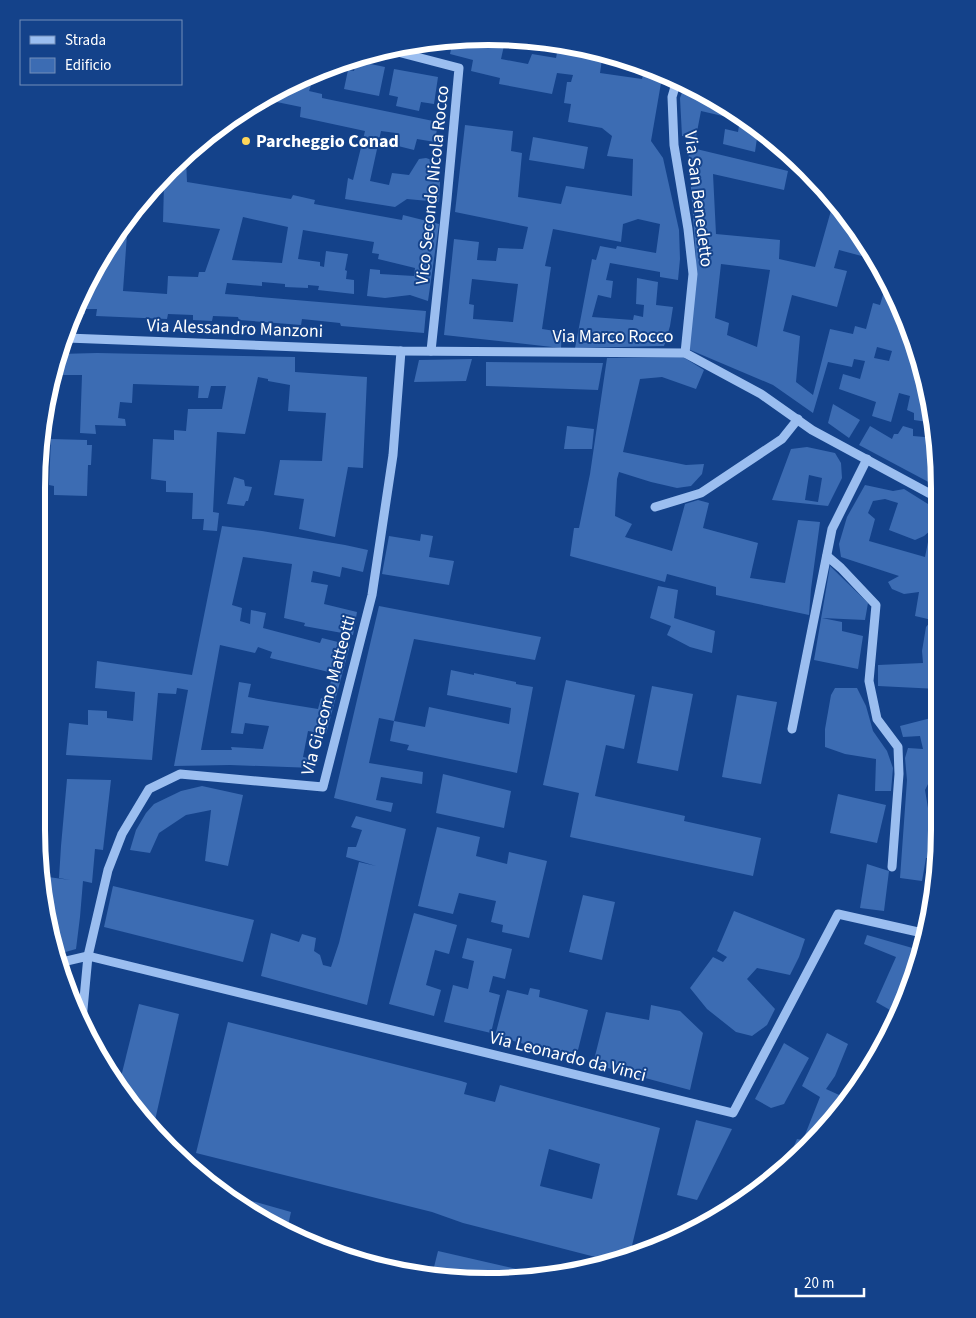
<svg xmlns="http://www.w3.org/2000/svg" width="976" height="1318" viewBox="0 0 976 1318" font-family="'Source Sans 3',sans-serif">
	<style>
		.building { fill: #3c6cb3; fill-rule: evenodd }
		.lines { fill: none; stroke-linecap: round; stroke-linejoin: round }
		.minor { stroke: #9bbef0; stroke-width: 9 }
		.poi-dot { fill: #ffd659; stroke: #14428a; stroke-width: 2 }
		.labels { text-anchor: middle; stroke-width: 4; stroke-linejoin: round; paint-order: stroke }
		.poi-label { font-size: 18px; font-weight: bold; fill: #fff; stroke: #14428a; text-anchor: start }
		.street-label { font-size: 18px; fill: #fff; stroke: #14428a }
		.rim { fill: none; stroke: #fff; stroke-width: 6 }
	</style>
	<rect width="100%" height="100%" fill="#14428a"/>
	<g class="building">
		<path d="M459 37 492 38 505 41 501 59 528 64 532 54 556 58 559 43 603 53 600 73 642 79 645 66 669 77 667 85 661 83 651 141 663 158 679 230 680 259 678 280 660 277V272L610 263 606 280 613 281 611 298 598 295 592 317 633 320 634 315 643 317 644 305 636 304 637 278 658 282 656 305 673 307 670 326 664 346 575 348 592 259 596 260 600 246 616 249 617 246 656 253 660 224 638 219 623 224 621 242 553 229 545 266 551 267 542 329 562 332 561 348 444 335 454 239 479 242 477 260 496 261 498 248 523 249 528 227 455 212 465 125 513 131 511 151 522 153 518 197 561 204 566 186 632 196 633 159 607 156 612 136 602 128 568 122 571 104 564 103 567 82H571L573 75 557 73 552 94 499 84 500 78 471 71 473 60 450 54 452 45 435 41ZM472 279 518 284 513 322 473 319 474 305 469 304Z"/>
		<path d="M356 61 385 67 379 96 344 89 348 70 354 71Z"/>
		<path d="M394 69 438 77 434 104 421 102 419 111 396 106 398 97 389 95Z"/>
		<path d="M319 71 317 81 300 78 306 76Z"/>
		<path d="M293 81 311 85 309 91 322 94V98L438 122 435 142 417 139 414 150 394 145 396 133 381 131 370 181 389 185 392 173 409 175 419 159 426 158 432 160V180L440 181 439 202 407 199 395 207 345 199 348 178 353 180 365 131 300 117 301 107 262 99Z"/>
		<path d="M685 84 714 97 780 144 757 138 755 152 723 144 725 129 738 132 740 120 701 111 696 137 682 136 680 98Z"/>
		<path d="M533 137 588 147 584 169 529 160Z"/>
		<path d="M688 147 788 171 784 190 713 174 716 234 780 240 779 259 815 267 834 200 847 213 873 259 839 250 834 268 847 271 837 307 792 295 783 331 800 336 796 382 813 395 830 329 853 334 855 326 866 329 873 303 880 305 885 288 890 289 905 315 914 348V351H915L934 423 914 420V413L907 410 910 396 899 393 891 422 872 416 876 402 839 389 843 374 860 379 865 361 854 359 852 367 828 362 813 413 773 385 688 349 696 258ZM721 264 770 270 757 347 727 335 729 323 715 318ZM877 347 892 351 889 361 874 358Z"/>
		<path d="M186 159 187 182 291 199 293 195 315 200 314 204 402 220 403 215 439 224 428 301 410 295 385 298 367 296 370 269 380 270V274L414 276 415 268 378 259 379 254 372 253 374 242 303 230 298 259 320 262V266L324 267 326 251 348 254 345 270 347 271 346 279 354 280V294L318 290 319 286 308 285V288L285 287V284L262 282V286L227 283 225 294 426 311 424 333 341 326 340 323 302 319 301 325 239 320 238 317 213 316 212 321 193 320V315L168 314 167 319 96 316 97 309H85V314H78L96 274H97L98 269 112 237 128 220 123 291 167 294 168 276 198 277 199 272H205L220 229 163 222 164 184H162ZM243 217 288 227 282 263 232 260Z"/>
		<path d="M97 353 295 357V372L367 377 363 468 348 467 335 537 299 529 304 499 274 495 280 460 322 461 326 413 288 411 290 385 268 381V379L258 377 245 434 217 432 213 512 219 513 217 531 203 530 204 519H192L193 493 166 492V481L151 479 153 439 174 440V430L186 431 188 409H222L226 386H211L208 398H198L199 386 133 384 132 403 120 402 118 418 125 419 126 426 95 425 96 434 80 433 82 375H51L52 371 59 354Z"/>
		<path d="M683 357 704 370 696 389 662 377 640 379 623 452 686 465 704 464 702 474 691 486 677 488 651 482 619 472 617 479 615 516 632 524 625 537 672 551 685 504 698 500 709 503 703 528 758 543 750 578 785 583 798 520 820 522 811 589 809 615 716 595V587L667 574 665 582 570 556 574 528H579L590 474 607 358Z"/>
		<path d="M472 359 466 381 414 382 419 360Z"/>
		<path d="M486 362 603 363 598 390 486 386Z"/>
		<path d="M833 404 860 420 849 438 828 423Z"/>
		<path d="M567 426 594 429 592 449H564Z"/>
		<path d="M870 426 892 439 894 434H898L903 426 913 429V436L936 438 933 463 936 464V486L859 445Z"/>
		<path d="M51 439 87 440V445H92L91 465H88L87 496 54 495V486L49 485Z"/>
		<path d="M807 447 835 453 841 463 842 478 828 506 772 500 791 449ZM809 475 822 478 818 502 805 500Z"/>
		<path d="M234 477 244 480 245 486 252 487 248 501H246L244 506 227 504Z"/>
		<path d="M865 485 893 491 904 489 936 509 937 532 931 530 924 536 915 540 889 530 898 503 885 499 873 501 868 513 875 519 869 541 925 557 928 542 937 543 938 689 878 686V665L923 663 922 651 926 627 932 620 915 616 919 592 904 594 892 589 888 582 899 576 841 557 839 544 847 517Z"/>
		<path d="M222 526 262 531 345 545 368 550 363 572 342 567 340 577 313 571 311 582 328 585 324 604 357 612 353 635 304 626 305 623 284 618 292 564 243 557 232 605 242 608 240 621 250 624 251 610 266 613 263 628 320 643 322 638 350 645 326 734 308 731 303 757 319 760 314 768 230 765 174 766 188 690 177 688 176 694 158 693 152 760 66 755 69 723 88 725V710L107 711V718L133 721 135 692 95 688 97 661 192 675ZM220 645 255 653 258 647 272 652 270 658 333 673 326 700 321 698 318 709 269 701 248 697 251 684 239 682 231 733 243 734 245 723 269 726 263 749 231 747 232 750H201Z"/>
		<path d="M421 534 433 536 429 557 454 561 449 585 382 574 389 536 420 541Z"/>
		<path d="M37 558 42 559 38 592H37Z"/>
		<path d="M830 566 868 603 865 620 822 618 842 622V631L863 636 858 669 814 660Z"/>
		<path d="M658 586 678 590 674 618 715 631 712 653 690 647 667 635 671 626 650 618Z"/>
		<path d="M379 606 541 637 535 660 414 639 394 721 425 727 429 707 509 724 511 708 447 695 451 670 474 675V673L516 682V684L533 687 517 773 407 750 409 745 390 741 394 721 379 718 369 763 423 772 422 784 381 777 376 800 393 803 391 812 334 798Z"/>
		<path d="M566 680 635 695 624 749 606 745 595 796 685 816 684 821 761 838 753 876 570 837 579 793 543 785Z"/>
		<path d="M652 686 693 694 678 771 637 763Z"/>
		<path d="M835 688H857L866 706 873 731 887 751 893 768 891 791H875L876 759 845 754 825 747V729L831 695Z"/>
		<path d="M737 695 777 702 761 784 722 777Z"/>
		<path d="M931 707H938V777L930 780 925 790 929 814 928 839 939 840V860L926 858 922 881 900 878 907 780 905 758 908 748 923 749 920 736 903 737 900 726 931 718Z"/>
		<path d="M37 709 44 710 38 761H36Z"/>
		<path d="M443 774 511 791 504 828 436 813Z"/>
		<path d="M67 779 111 780 103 850 95 849 92 883 83 881 80 917 76 949 55 955 52 947 46 907 48 877 70 880 59 878 61 846Z"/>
		<path d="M202 786 243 795 228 866 205 861 211 810 186 815 159 833 150 853 130 850 136 830 146 813 154 804 181 791Z"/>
		<path d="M838 794 886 805 877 843 830 833Z"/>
		<path d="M356 816 406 829 367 1005 261 976 271 933 299 942 302 934 316 938 314 951 320 955 323 965 331 967 339 943 359 862 376 866 346 857 348 847H356L362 830 351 827Z"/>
		<path d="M437 827 480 837 476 856 507 864 509 852 547 861 529 938 502 932 503 925 491 922 496 901 459 893 453 914 418 906Z"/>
		<path d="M867 864 889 871 884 911 860 908Z"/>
		<path d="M113 886 254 920 243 962 104 927Z"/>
		<path d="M583 895 615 902 602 960 569 952Z"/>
		<path d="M734 911 805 939 799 957 790 975 757 968 747 979 775 1009 767 1025 752 1036 736 1032 707 1009 690 988 713 957 723 962 727 957 717 951Z"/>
		<path d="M414 913 457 925 449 954 435 950 426 985 441 990 434 1016 389 1004Z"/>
		<path d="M867 935 923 951 897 1014 876 1002 896 957 864 944Z"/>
		<path d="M467 938 512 949 505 979 493 976 489 992 500 995 491 1033 444 1022 453 985 468 989 474 961 462 958Z"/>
		<path d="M530 988 540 990 539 997 588 1010 576 1058 495 1036 507 990 528 995Z"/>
		<path d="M139 1004 179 1014 153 1129 119 1085Z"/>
		<path d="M651 1005 680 1011 703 1033 690 1090 593 1064 606 1012 649 1020Z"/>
		<path d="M228 1022 461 1081 467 1083 464 1094 495 1102 500 1085 660 1128 630 1254 607 1260 463 1223 432 1212 196 1153ZM549 1149 600 1164 592 1199 540 1186Z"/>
		<path d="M827 1033 848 1044 835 1076 826 1089 848 1099 828 1128 796 1158 791 1153 797 1139 803 1140 820 1097 802 1086Z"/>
		<path d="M784 1043 809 1058 784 1104 771 1108 755 1099Z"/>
		<path d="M696 1120 732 1129 697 1200 677 1195Z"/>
		<path d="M234 1196 291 1212 287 1230 277 1227Z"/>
		<path d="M438 1251 543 1275 518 1281 432 1275Z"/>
	</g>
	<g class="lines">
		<g class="minor">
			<path d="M386 49 459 68 447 199 431 351"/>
			<path d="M677 80 672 97 674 145 688 229 693 274 685 353"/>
			<path d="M67 338 401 351 685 353 761 394 812 430 936 497"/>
			<path d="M655 507 701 493 782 439 798 419"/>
			<path d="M827 556 841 568 876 605 869 681 877 719 898 747 899 774 892 867"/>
			<path d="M792 729 832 529 867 459"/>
			<path d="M58 963 88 956 733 1113 838 914 927 934"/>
			<path d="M82 1020 88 956 108 870 122 834 149 789 180 774 323 787 372 595 393 455 401 351"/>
		</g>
	</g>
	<circle class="poi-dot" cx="246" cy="141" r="5"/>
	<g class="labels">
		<g class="poi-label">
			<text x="256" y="147">Parcheggio Conad</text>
		</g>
		<g class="street-label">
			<text transform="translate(432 185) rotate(-84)" y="6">Vico Secondo Nicola Rocco</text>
			<text transform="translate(699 199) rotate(83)" y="6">Via San Benedetto</text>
			<text transform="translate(235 328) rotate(2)" y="6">Via Alessandro Manzoni</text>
			<text x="613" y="342">Via Marco Rocco</text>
			<text transform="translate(328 695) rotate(-75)" y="6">Via Giacomo Matteotti</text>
			<text transform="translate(568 1056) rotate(14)" y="6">Via Leonardo da Vinci</text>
		</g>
	</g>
	<path d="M0 0H976V1318H0ZM488 45H488A443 443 0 0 1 931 488V830A443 443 0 0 1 488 1273H488A443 443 0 0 1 45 830V488A443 443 0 0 1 488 45Z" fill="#14428a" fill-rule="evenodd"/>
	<path class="rim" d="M488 45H488A443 443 0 0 1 931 488V830A443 443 0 0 1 488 1273H488A443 443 0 0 1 45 830V488A443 443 0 0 1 488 45Z"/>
	<rect x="20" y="20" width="162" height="65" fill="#14428a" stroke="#728eb9"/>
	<rect x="30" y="36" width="25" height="8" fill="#9bbef0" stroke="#728eb9"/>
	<text x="65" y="45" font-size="15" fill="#ffffff">Strada</text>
	<rect x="30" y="58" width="25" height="15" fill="#3c6cb3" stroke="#728eb9"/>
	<text x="65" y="70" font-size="15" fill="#ffffff">Edificio</text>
	<path d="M796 1288v8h68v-8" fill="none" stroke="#ffffff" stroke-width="2.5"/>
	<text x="804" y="1288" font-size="15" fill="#ffffff" stroke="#14428a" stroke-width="4" paint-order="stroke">20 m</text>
</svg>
